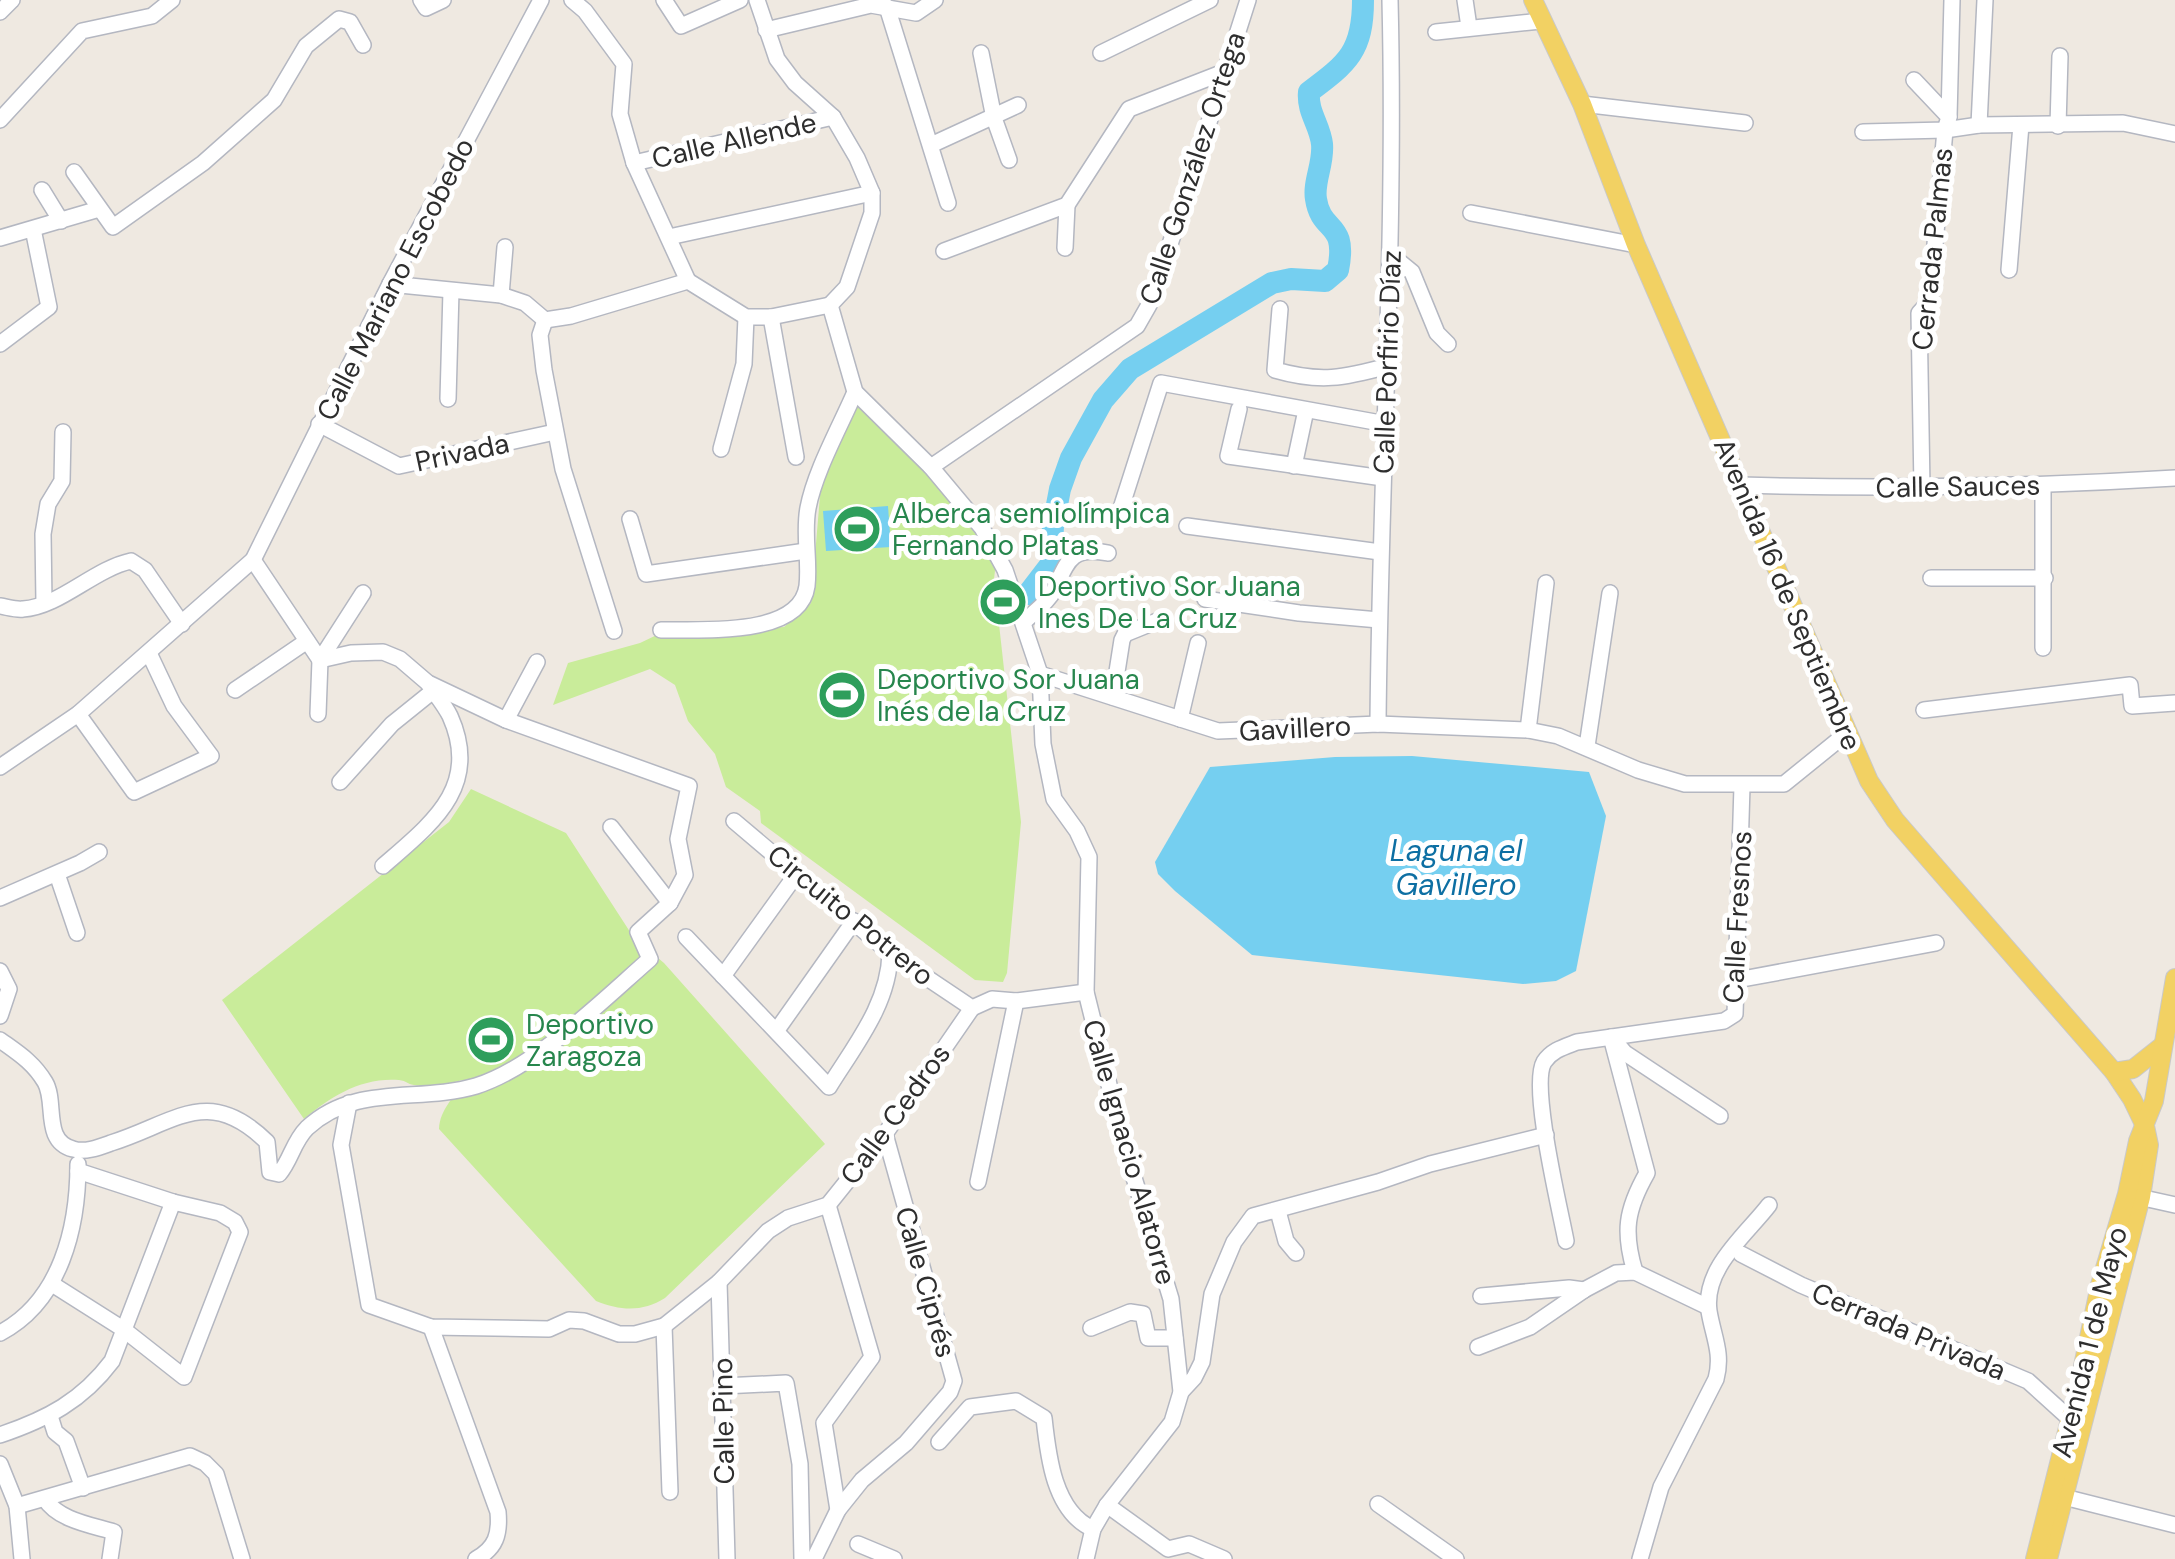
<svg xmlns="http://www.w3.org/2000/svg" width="2175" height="1559" viewBox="0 0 2175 1559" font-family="'DM Sans',sans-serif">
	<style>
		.pitch { fill: #c9ec9a }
		.water { fill: #75cff0 }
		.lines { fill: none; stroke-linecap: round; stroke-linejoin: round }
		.river { stroke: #75cff0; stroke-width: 22 }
		.minor-casing { stroke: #b4b7c1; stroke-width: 18 }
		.major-casing { stroke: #c9c9c9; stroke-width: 20 }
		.minor { stroke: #fff; stroke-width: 15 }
		.major { stroke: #f2d163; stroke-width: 18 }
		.labels { text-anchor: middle; stroke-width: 10; stroke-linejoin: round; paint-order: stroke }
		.street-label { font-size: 28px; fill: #2e2e2e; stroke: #fff }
		.leisure-label { font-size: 28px; fill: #27864d; stroke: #fff; text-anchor: start }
		.water-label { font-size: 30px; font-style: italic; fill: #0d6fa3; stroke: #fff }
	</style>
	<rect width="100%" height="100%" fill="#efe9e1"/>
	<g class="pitch">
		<path d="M855 396 972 521 996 562 994 579 1021 822 1007 973 1003 982 975 980 761 823 760 811 726 787 715 754 688 721 675 685 650 669 553 705 568 663 640 643 661 633 784 627 811 603 821 484Z"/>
		<path d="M471 789 566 833 634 938 664 963 825 1144 665 1298C643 1312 621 1311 596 1301L439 1129C440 1108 455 1099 462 1080 447 1084 430 1088 414 1085 407 1084 407 1081 399 1080 362 1077 331 1096 304 1119L222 1000 449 822Z"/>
	</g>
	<g class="water">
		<path d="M888 506 891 547 826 551 823 511Z"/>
		<path d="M1412 756 1589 772 1606 816 1576 971 1556 981 1523 984 1252 955 1175 891 1158 874 1155 862 1210 767 1335 757Z"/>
	</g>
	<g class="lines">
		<path class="river" d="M1028 594 1051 564 1053 526 1060 489 1071 458 1103 400 1130 369 1272 283 1291 279 1325 281 1338 270C1348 220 1321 234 1316 199 1313 182 1324 163 1322 144 1320 125 1307 112 1309 92 1348 63 1363 51 1363 0"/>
		<g class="minor-casing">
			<g id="minor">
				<path d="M421 0 426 8 443 0"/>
				<path d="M572 0 585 11 624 64 620 114 634 163 688 281"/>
				<path d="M664 0 681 26 740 0"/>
				<path d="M757 0 777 59 795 83 833 117 857 158 872 193V213L847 287 830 305"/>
				<path d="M1465 0 1469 27"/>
				<path d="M887 7 948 203"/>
				<path d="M0 12 12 0"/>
				<path d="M766 30 871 5 916 13 935 0"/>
				<path d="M1436 32 1541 21"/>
				<path d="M981 53 994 118 1009 160"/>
				<path d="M1101 53 1210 0"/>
				<path d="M1914 80 1949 117 1945 130 1930 301 1919 313 1922 488"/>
				<path d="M1582 104 1745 123"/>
				<path d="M1949 117 1952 0"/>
				<path d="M0 120 82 31 152 16 172 0"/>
				<path d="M1979 125 1985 0"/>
				<path d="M2058 126 2060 56"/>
				<path d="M1863 132 1945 130 1979 125 2123 123 2175 134"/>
				<path d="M931 145 1018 105"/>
				<path d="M634 163 833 117"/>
				<path d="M74 172 113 227 203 163 274 100 306 46 339 19 350 22 363 45"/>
				<path d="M42 190 61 221"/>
				<path d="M1471 213 1636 245"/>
				<path d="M669 237 872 193"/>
				<path d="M0 238 99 209"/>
				<path d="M1065 248 1067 205"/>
				<path d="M944 251 1067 205 1129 109 1224 72"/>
				<path d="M1390 254 1412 272 1437 333 1448 344"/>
				<path d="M2009 270 2021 125"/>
				<path d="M390 284 501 295 525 303 545 320 571 316 688 281 746 317H771L830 305"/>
				<path d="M501 295 505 247"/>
				<path d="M830 305 855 392 931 467 982 528 1005 570 1040 674 1043 744 1054 799 1077 831 1089 857 1086 992 1124 1145 1171 1299 1181 1392 1172 1422 1107 1505 1093 1529 1086 1559"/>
				<path d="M1280 309 1275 370C1320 383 1344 378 1388 366"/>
				<path d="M771 317 796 457"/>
				<path d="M545 320 540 335 544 370 563 469 614 631"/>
				<path d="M0 344 49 307 33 229"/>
				<path d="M448 399 451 291"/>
				<path d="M1239 409 1228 456 1383 478"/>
				<path d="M319 424 399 466 555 432"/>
				<path d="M721 449 744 364 746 317"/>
				<path d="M1294 466 1306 410"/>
				<path d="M931 467 1137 326 1149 305 1165 260 1248 0"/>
				<path d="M1741 485C1886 489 2030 487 2175 478"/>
				<path d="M2043 486V648"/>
				<path d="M1122 505 1161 383 1386 424"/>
				<path d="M630 519 646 574 806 551"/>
				<path d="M1187 526 1380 552"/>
				<path d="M1931 578H2045"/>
				<path d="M1205 599 1299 613 1379 620"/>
				<path d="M44 603 43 534 48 504 62 481 63 432"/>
				<path d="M0 606C7 607 16 610 23 609 59 607 94 569 131 561L145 570 182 624"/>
				<path d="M1024 622C1033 613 1047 603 1053 592 1067 564 1069 545 1108 553"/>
				<path d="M661 630C699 629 800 638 807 586 810 560 803 534 808 508 815 471 840 427 855 392"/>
				<path d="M1040 674 1218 731 1378 724 1528 730 1558 736 1638 770 1685 784H1784L1847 733"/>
				<path d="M235 690 307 641"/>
				<path d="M1113 697 1122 640 1125 634 1157 621"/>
				<path d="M1924 710 2130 685 2132 706 2175 703"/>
				<path d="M78 714 134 792 211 756 174 706 149 653"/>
				<path d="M318 714 320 660 363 593"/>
				<path d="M1180 719 1198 643"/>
				<path d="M506 720 537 662"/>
				<path d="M1378 724C1380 482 1396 242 1390 0"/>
				<path d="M1528 730 1546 583"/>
				<path d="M1587 746 1610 593"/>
				<path d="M0 767 78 714 253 560 390 284 541 0"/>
				<path d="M340 782 392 724 433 691"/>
				<path d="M734 821 890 953 972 1008 992 999 1016 1001 1086 992"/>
				<path d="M611 827 670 903"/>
				<path d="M383 866C431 824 482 787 450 716 444 704 435 694 428 683"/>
				<path d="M57 874 77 933"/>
				<path d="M0 898 80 863 99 852"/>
				<path d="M686 937 829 1087C855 1045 889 1004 890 953"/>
				<path d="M0 971 9 989 0 1016"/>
				<path d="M723 976 798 872"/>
				<path d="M1737 980 1936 943"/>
				<path d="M777 1030 854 921"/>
				<path d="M1611 1037 1647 1173C1626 1210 1623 1232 1635 1272"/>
				<path d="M0 1040C18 1053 33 1062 45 1082 57 1102 42 1141 73 1149 85 1153 100 1147 111 1143 175 1123 208 1084 267 1142L270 1172 279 1174C291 1160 293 1142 307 1128 355 1083 418 1103 476 1086 536 1067 603 1000 650 959L638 932 670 903 685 875 678 839 689 786 506 720 428 683 400 659 383 652 351 653 320 660 253 560"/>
				<path d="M1614 1040 1625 1053 1720 1116"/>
				<path d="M349 1103 341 1145 369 1305 431 1327 549 1329 569 1320 584 1321 619 1334H635L664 1326 719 1282 768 1231 788 1218 828 1205 885 1134 972 1008"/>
				<path d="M978 1182 1016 1001"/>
				<path d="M2130 1195 2175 1205"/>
				<path d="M828 1205 872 1357 824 1423 838 1510"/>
				<path d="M1278 1211 1286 1241 1296 1253"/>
				<path d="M1566 1241C1560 1209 1530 1086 1544 1062 1552 1050 1564 1047 1577 1042L1724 1021 1735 1014 1742 786"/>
				<path d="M1741 1254 1801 1285 2028 1381 2070 1419"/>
				<path d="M719 1282 727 1559"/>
				<path d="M52 1284 123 1329 184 1377 240 1232 235 1222 220 1213 173 1202 78 1171"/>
				<path d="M1481 1296 1569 1288 1584 1290"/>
				<path d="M664 1326 670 1492"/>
				<path d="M431 1327 498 1512C500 1534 496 1548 476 1559"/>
				<path d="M1091 1328 1130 1312 1143 1314 1148 1338H1175"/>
				<path d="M0 1333C61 1301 78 1227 78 1164"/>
				<path d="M1478 1347 1530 1327 1584 1290 1616 1273 1635 1272 1708 1307"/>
				<path d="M723 1386 786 1383 800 1464 802 1559"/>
				<path d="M1181 1392 1194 1378 1202 1362 1212 1294 1234 1242 1253 1216 1378 1182 1430 1164 1546 1135"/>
				<path d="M50 1416 55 1432 66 1441 83 1488"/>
				<path d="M0 1435C47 1419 82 1401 112 1361L173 1202"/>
				<path d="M939 1442 970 1407 1016 1401 1044 1418C1048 1456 1054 1512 1093 1529"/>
				<path d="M0 1464 17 1506 22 1559"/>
				<path d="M2064 1497 2175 1525"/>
				<path d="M45 1499C58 1520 91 1525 114 1532L110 1559"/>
				<path d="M1378 1504 1456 1559"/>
				<path d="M1107 1505 1168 1549 1189 1544 1224 1559"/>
				<path d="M17 1506 190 1456 205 1463 216 1474 242 1559"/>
				<path d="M858 1544 894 1559"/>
				<path d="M814 1559 838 1510 862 1480 906 1443 950 1392 954 1381 885 1134"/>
				<path d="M1640 1559 1661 1487 1716 1379C1723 1353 1713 1336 1709 1311 1703 1268 1746 1235 1769 1205"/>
			</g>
		</g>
		<g class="major-casing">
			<g id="major">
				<path d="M1533 0 1582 104 1636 245 1869 781 1895 820 2114 1072 2132 1099 2145 1126 2149 1145 2141 1197 2048 1559"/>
				<path d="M2114 1072 2133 1069 2162 1046"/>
				<path d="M2083 1366 2100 1285 2127 1194 2138 1141 2154 1101 2175 978"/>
				<path d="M2035 1559 2071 1416"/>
			</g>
		</g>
		<use href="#minor" class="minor"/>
		<use href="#major" class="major"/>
	</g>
	<defs>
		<g id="stadium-disc" transform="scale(2.5)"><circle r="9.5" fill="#2e9e5b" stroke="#fff"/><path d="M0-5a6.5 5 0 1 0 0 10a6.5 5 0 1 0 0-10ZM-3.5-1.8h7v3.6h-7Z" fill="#fff"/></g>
	</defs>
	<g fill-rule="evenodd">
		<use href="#stadium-disc" x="857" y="529"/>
		<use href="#stadium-disc" x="1003" y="602"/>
		<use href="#stadium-disc" x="842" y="695"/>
		<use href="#stadium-disc" x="491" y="1040"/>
	</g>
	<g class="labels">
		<g class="street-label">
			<text transform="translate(734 140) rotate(-13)" y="10">Calle Allende</text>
			<text transform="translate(1192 168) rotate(-72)" y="10">Calle González Ortega</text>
			<text transform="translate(1932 249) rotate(-84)" y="10">Cerrada Palmas</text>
			<text transform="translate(395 279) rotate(-63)" y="10">Calle Mariano Escobedo</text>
			<text transform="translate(1387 362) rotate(-88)" y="10">Calle Porfirio Díaz</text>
			<text transform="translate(462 452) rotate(-12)" y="10">Privada</text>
			<text transform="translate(1958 486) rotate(-1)" y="10">Calle Sauces</text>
			<text transform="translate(1788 594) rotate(67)" y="10">Avenida 16 de Septiembre</text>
			<text transform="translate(1295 728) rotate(-3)" y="10">Gavillero</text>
			<text transform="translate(851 915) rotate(39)" y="10">Circuito Potrero</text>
			<text transform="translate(1737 917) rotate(-87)" y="10">Calle Fresnos</text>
			<text transform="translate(895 1114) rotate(-54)" y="10">Calle Cedros</text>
			<text transform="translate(1130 1152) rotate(74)" y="10">Calle Ignacio Alatorre</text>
			<text transform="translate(926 1282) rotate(74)" y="10">Calle Ciprés</text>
			<text transform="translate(1909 1331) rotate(23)" y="10">Cerrada Privada</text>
			<text transform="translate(2089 1342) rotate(-76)" y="10">Avenida 1 de Mayo</text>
			<text transform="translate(723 1421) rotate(-91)" y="10">Calle Pino</text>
		</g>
		<g class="leisure-label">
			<text x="892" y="523">Alberca semiolímpica<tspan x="892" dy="32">Fernando Platas</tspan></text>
			<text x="1038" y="596">Deportivo Sor Juana<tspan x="1038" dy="32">Ines De La Cruz</tspan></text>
			<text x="877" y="689">Deportivo Sor Juana<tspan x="877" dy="32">Inés de la Cruz</tspan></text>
			<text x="526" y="1034">Deportivo<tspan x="526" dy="32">Zaragoza</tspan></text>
		</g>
		<g class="water-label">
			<text x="1456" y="861">Laguna el<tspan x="1456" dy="34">Gavillero</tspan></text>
		</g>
	</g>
</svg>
